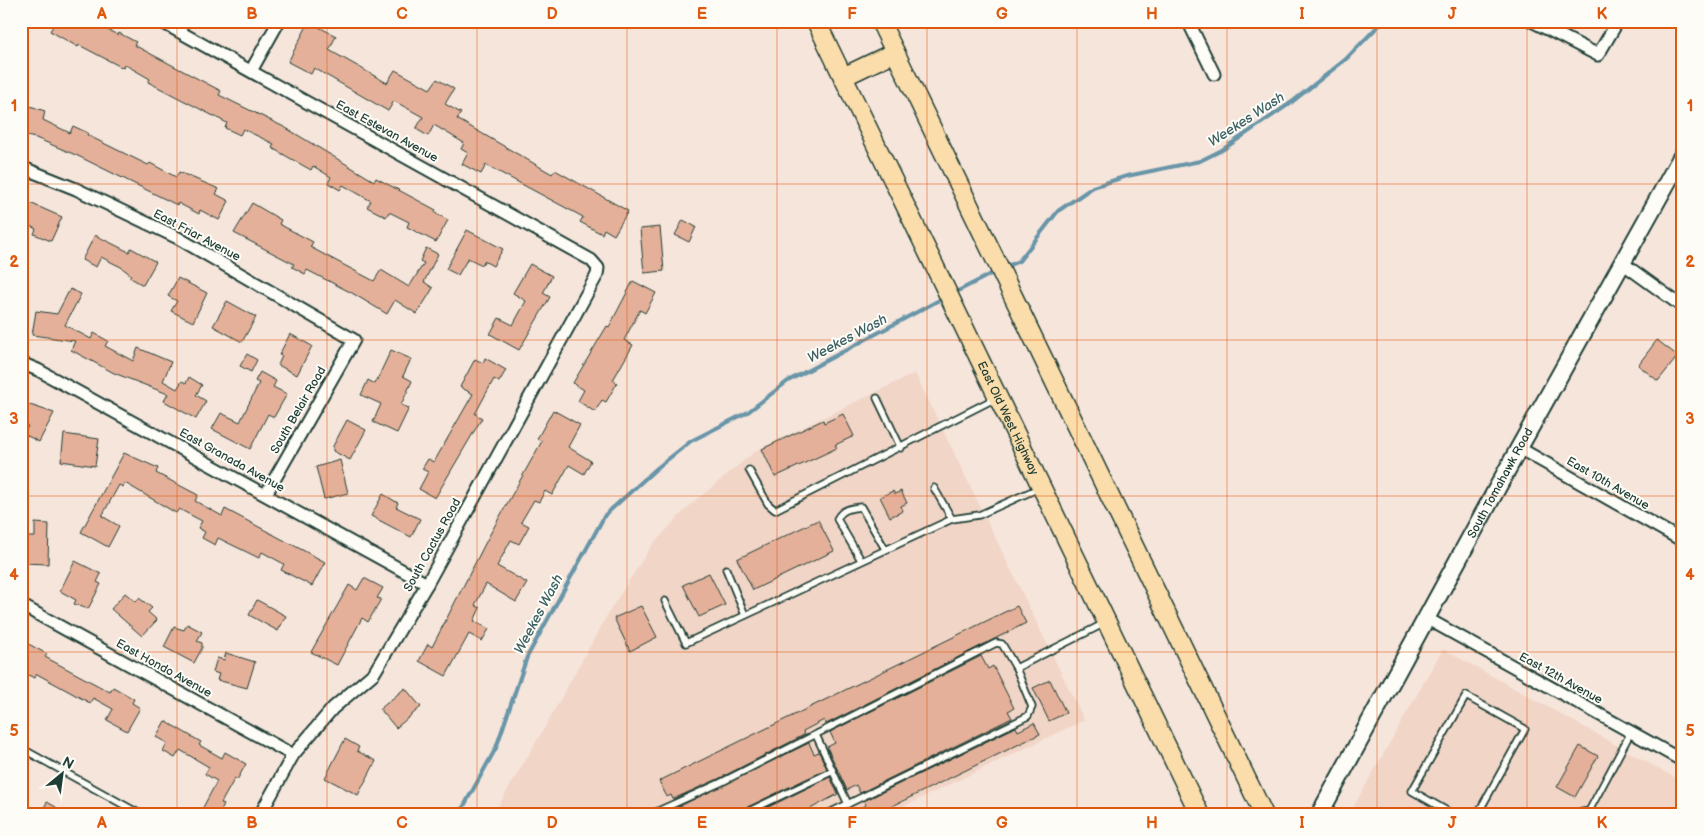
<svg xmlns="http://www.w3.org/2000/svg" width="1704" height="836" viewBox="0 0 1704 836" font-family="'Balsamiq Sans',sans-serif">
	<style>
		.built { fill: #f1d5c7 }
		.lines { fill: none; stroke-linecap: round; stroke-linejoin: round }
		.stream { stroke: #6795a8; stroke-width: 4 }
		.building { fill: #e5b099; stroke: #1f3d34 }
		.lane-casing { stroke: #1f3d34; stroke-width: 9 }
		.street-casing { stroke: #1f3d34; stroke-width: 15 }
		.secondary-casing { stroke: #1f3d34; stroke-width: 20 }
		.primary-casing { stroke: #1f3d34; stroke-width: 21 }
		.lane { stroke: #fdfcf7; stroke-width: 5.5 }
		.street { stroke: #fdfcf7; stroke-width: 11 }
		.secondary { stroke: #fdfcf7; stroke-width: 16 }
		.primary { stroke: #fbddab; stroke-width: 18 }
		.grid { fill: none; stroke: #de580e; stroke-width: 1; stroke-opacity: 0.55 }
		.labels { text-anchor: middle; stroke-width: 4; stroke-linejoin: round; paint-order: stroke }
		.street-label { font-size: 12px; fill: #1f3d34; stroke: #fdfcf7 }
		.water-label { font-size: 14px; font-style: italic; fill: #3d6264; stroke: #fdfcf7 }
		.neatline { fill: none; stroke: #de580e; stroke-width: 2 }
		.grid-label { font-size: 16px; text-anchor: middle; font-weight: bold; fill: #de580e }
	</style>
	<rect width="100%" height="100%" fill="#f6e5db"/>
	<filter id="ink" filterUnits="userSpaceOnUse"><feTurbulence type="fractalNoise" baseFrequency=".02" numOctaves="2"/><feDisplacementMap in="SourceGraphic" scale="10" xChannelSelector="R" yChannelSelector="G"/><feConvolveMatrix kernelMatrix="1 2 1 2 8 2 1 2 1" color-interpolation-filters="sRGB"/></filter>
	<g filter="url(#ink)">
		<g class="built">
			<path d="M915 373 1084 720 886 815H493L545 727 609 612 652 545 690 505 757 450Z"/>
			<path d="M1443 649 1683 782V815H1369L1354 806Z"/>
		</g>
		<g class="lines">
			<g class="stream">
				<path d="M1005 267 1019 261 1058 211 1093 187 1127 176 1200 161 1222 150 1292 102 1346 59 1383 21"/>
				<path d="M954 293 997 271"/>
				<path d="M459 815 496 748 527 657 605 515 657 468 691 441 748 412 788 381 945 297"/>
			</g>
		</g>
		<g class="building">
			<path d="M56 21H89L118 35 119 33 136 42 134 45 221 91 219 95 286 128 374 181 376 178 436 210 435 213 448 220 436 242 407 227 409 222 389 212 386 217 367 207 371 201 343 185 340 190 328 183 331 177 313 166 311 170 272 148 274 144 243 129 240 135 225 128 227 123 148 82 150 79 124 64 123 68 79 45 78 47 50 31Z"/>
			<path d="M309 22 336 36 329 50 387 83 395 70 430 89 437 79 454 89 445 104 461 113 457 119 552 174 555 170 628 211 614 235 604 229 602 234 580 222 583 217 486 165 481 174 462 164 468 153 461 149 464 143 434 125 428 136 416 129 423 117 394 101 388 111 314 68 311 74 288 62Z"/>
			<path d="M21 103 45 111 43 120 70 133 73 126 88 133 87 135 148 165 150 163 176 177 179 172 219 189 216 194 229 201 219 220 200 210 199 214 178 203 177 205 78 156 36 138 21 135Z"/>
			<path d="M30 203 62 217 51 241 34 234 36 229 22 222Z"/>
			<path d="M252 203 281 220 279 224 313 242 310 247 374 281 381 270 409 287 424 263 420 261 426 248 438 254 424 282 433 288 417 314 395 300 387 314 352 293 307 270 305 274 292 267 294 264 234 233Z"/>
			<path d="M683 220 696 227 689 242 675 235Z"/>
			<path d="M660 227 664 271 644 273 640 229Z"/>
			<path d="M467 230 503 249 493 266 484 261 482 265 468 258 458 275 446 269Z"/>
			<path d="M95 235 129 252 131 248 156 262 143 285 129 277 131 275 121 267 101 257 96 267 82 260Z"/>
			<path d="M530 264 552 276 543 293 550 297 519 350 490 334 499 318 513 325 526 301 513 293Z"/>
			<path d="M178 278 207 293 193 322 171 311 177 301 168 296Z"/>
			<path d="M633 281 656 293 645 313 640 310 624 340 633 345 613 380 617 383 606 402 602 400 595 412 578 401 584 390 573 383 607 326 609 327Z"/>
			<path d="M70 289 81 294 65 325 91 339 94 333 108 341 105 346 133 361 138 348 171 362 163 381 177 389 182 381 186 383 189 377 202 385 196 395 206 401 196 419 164 401 168 394 114 373 71 350 75 341 32 335 36 311 57 314Z"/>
			<path d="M227 301 256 317 242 342 213 326Z"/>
			<path d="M290 334 312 346 297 375 278 365 282 356 279 355Z"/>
			<path d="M1657 340 1678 356 1658 381 1638 365Z"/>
			<path d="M391 350 411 359 403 376 412 381 401 405 409 408 397 433 373 422 381 404 361 395 368 380 375 384Z"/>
			<path d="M247 354 257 360 251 372 240 366Z"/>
			<path d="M485 358 506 370 499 382 494 379 475 414 482 418 435 498 419 489 428 472 422 469 428 459 434 462 473 394 460 387 475 359 483 363Z"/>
			<path d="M260 372 276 381 273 387 287 394 274 417 268 414 250 449 212 429 221 413 240 422 259 383 255 381Z"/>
			<path d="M27 404 54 413 39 442 24 434 28 426 21 423V415Z"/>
			<path d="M553 410 580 425 568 447 591 461 584 474 569 465 552 495 545 491 539 502 534 500 521 522 529 526 519 544 511 540 497 566 527 583 516 602 486 584 475 605 480 608 474 621 489 629 482 641 469 634 446 676 419 661 428 644 432 647 489 536 542 441 537 439Z"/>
			<path d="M843 414 854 436 835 445 837 448 775 477 762 449 823 420 824 423Z"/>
			<path d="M347 420 366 430 350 460 333 451V446Z"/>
			<path d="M64 434 99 439 95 466 61 461Z"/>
			<path d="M124 453 158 468 156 473 198 495 195 501 222 516 225 509 325 562 312 586 281 570 284 564 262 552 259 558 218 538 215 545 202 538 205 532 198 528 202 521 179 509 176 513 125 483 123 487 119 485 102 516 119 526 108 547 81 532Z"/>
			<path d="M340 460 348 493 324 499 316 467Z"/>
			<path d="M893 491 895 494 901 491 907 503 901 506 903 511 890 517 880 497Z"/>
			<path d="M383 494 398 503 396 507 420 519 411 537 371 516Z"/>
			<path d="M818 520 834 551 753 590 737 559Z"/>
			<path d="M35 523 49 524 48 564 21 563V537H35Z"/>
			<path d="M75 561 101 574 97 582 101 584 88 609 74 604 76 600 60 591Z"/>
			<path d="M709 573 725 605 699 617 683 585Z"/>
			<path d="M364 578 383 588 377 598 381 599 368 622 362 618 337 665 311 652 349 585 357 590Z"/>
			<path d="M125 593 136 602 139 598 152 608 148 612 157 620 142 636 111 609Z"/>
			<path d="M257 600 286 616 278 631 249 615Z"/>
			<path d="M641 606 657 637 630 651 614 618Z"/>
			<path d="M1017 606 1026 623 826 724 824 720 803 731 804 735 718 779 673 799 671 795 667 797 659 781Z"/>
			<path d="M187 624 202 632 197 641 202 643V648L194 663 164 647 174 627 184 630Z"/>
			<path d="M21 640 47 654 45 657 110 692 113 687 134 699 132 703 140 708 127 731 107 720 113 709 93 698 90 703 37 674 34 678 21 671Z"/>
			<path d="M226 653 255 662 247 688 217 680 219 674 213 672 217 658 224 660Z"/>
			<path d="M981 656 988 669 993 666 1014 708 1008 711 1012 718 860 793 856 785 847 790 827 747 835 743 830 732Z"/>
			<path d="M1050 680 1066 713 1049 721 1033 688Z"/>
			<path d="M405 688 421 707 396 728 380 709Z"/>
			<path d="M165 721 201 742 199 745 222 758 225 752 246 764 237 780 235 778 221 803 224 804 219 815H199L217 781 205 774 209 767 180 750 175 758 163 751 167 743 156 737Z"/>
			<path d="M1034 723 1040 734 874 815H845L866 805 864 801 1016 727 1018 731Z"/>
			<path d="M345 739 359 747 357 751 376 761 358 795 325 778Z"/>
			<path d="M809 743 814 754 819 752 827 769 739 811 736 815H682L678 807Z"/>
			<path d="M1580 746 1598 756 1575 797 1557 787Z"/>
			<path d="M830 777 838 794 799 815H752Z"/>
			<path d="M47 802 56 807 52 815H40Z"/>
		</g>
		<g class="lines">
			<g class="lane-casing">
				<g id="lane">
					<path d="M877 398 901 448"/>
					<path d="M749 470 768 504 775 510 996 398"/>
					<path d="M934 488 952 519"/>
					<path d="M861 560 837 519C842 509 851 508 861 507L885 549"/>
					<path d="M726 569 745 615"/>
					<path d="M665 601 686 643 952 519 979 515 1039 488"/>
					<path d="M1016 668 1105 623"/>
					<path d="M816 735 848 804"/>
					<path d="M21 748 142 815"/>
					<path d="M1589 811 1631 732"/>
					<path d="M649 815 720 783 996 643 1002 644 1016 668 1032 707 1028 716 825 815"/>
					<path d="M741 815 833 771"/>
					<path d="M1454 815 1412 791 1466 696 1525 729 1477 815"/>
					<path d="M1566 815 1589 811 1596 815"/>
				</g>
			</g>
			<g class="street-casing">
				<g id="street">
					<path d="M160 21 591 260 598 268 597 275 427 584 374 673 333 708 293 755 260 815"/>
					<path d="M1188 21 1214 74"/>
					<path d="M1532 21 1598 55 1618 21"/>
					<path d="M251 71 279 21"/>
					<path d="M21 167 76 189 178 238 354 340 266 494"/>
					<path d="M1621 262 1683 307"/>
					<path d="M21 363 38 370 427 584"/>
					<path d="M1519 448 1683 541"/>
					<path d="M21 605 293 755"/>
					<path d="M1426 618 1683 761"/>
				</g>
			</g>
			<g class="secondary-casing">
				<g id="secondary">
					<path id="s1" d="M1319 815 1519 448 1683 154"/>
				</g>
			</g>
			<g class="primary-casing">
				<g id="primary">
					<path id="s2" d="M816 21 1200 815"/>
					<path d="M880 21 1264 815"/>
					<path d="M843 77 895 52"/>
				</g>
			</g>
			<use href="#lane" class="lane"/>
			<use href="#street" class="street"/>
			<use href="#secondary" class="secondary"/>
			<use href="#primary" class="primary"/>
		</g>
	</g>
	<path class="grid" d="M177 21V815M327 21V815M477 21V815M627 21V815M777 21V815M927 21V815M1077 21V815M1227 21V815M1377 21V815M1527 21V815M21 184H1683M21 340H1683M21 496H1683M21 652H1683"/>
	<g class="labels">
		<g class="street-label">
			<text transform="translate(387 131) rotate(29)" y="4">East Estevan Avenue</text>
			<text transform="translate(197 235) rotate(28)" y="4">East Friar Avenue</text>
			<text transform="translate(298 410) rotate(-60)" y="4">South Belair Road</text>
			<text dy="4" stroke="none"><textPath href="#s2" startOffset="441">East Old West Highway</textPath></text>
			<text transform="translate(232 460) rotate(29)" y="4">East Granada Avenue</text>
			<text transform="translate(1608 483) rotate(30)" y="4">East 10th Avenue</text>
			<text dy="4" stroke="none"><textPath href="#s1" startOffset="378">South Tomahawk Road</textPath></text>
			<text transform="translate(432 545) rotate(-61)" y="4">South Cactus Road</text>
			<text transform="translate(164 668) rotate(29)" y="4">East Hondo Avenue</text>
			<text transform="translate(1561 678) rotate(29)" y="4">East 12th Avenue</text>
		</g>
		<g class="water-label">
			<text transform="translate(1246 119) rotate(-33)" y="5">Weekes Wash</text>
			<text transform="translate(847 338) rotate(-28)" y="5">Weekes Wash</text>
			<text transform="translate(538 614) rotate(-62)" y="5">Weekes Wash</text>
		</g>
	</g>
	<rect width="1704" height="836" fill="none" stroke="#fdfcf7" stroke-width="55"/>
	<g transform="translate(62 774) rotate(29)" stroke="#fdfcf7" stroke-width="4" paint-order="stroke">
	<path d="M0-4L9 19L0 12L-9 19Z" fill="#1f3d34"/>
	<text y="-8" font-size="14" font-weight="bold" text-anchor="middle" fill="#1f3d34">N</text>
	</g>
	<rect x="28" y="28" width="1648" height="780" class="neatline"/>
	<g class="grid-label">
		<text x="102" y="19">A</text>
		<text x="252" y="19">B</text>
		<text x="402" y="19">C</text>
		<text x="552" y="19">D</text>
		<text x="702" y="19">E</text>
		<text x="852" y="19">F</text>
		<text x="1002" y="19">G</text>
		<text x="1152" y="19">H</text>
		<text x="1302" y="19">I</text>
		<text x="1452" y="19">J</text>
		<text x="1602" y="19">K</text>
		<text x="14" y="111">1</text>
		<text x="1690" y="111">1</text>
		<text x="14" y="267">2</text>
		<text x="1690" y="267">2</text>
		<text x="14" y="424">3</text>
		<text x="1690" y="424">3</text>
		<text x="14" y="580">4</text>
		<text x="1690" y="580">4</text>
		<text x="14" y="736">5</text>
		<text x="1690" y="736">5</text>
		<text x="102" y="828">A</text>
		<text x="252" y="828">B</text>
		<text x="402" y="828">C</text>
		<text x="552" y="828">D</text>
		<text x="702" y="828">E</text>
		<text x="852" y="828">F</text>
		<text x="1002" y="828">G</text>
		<text x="1152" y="828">H</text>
		<text x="1302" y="828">I</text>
		<text x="1452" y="828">J</text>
		<text x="1602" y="828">K</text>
	</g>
</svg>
